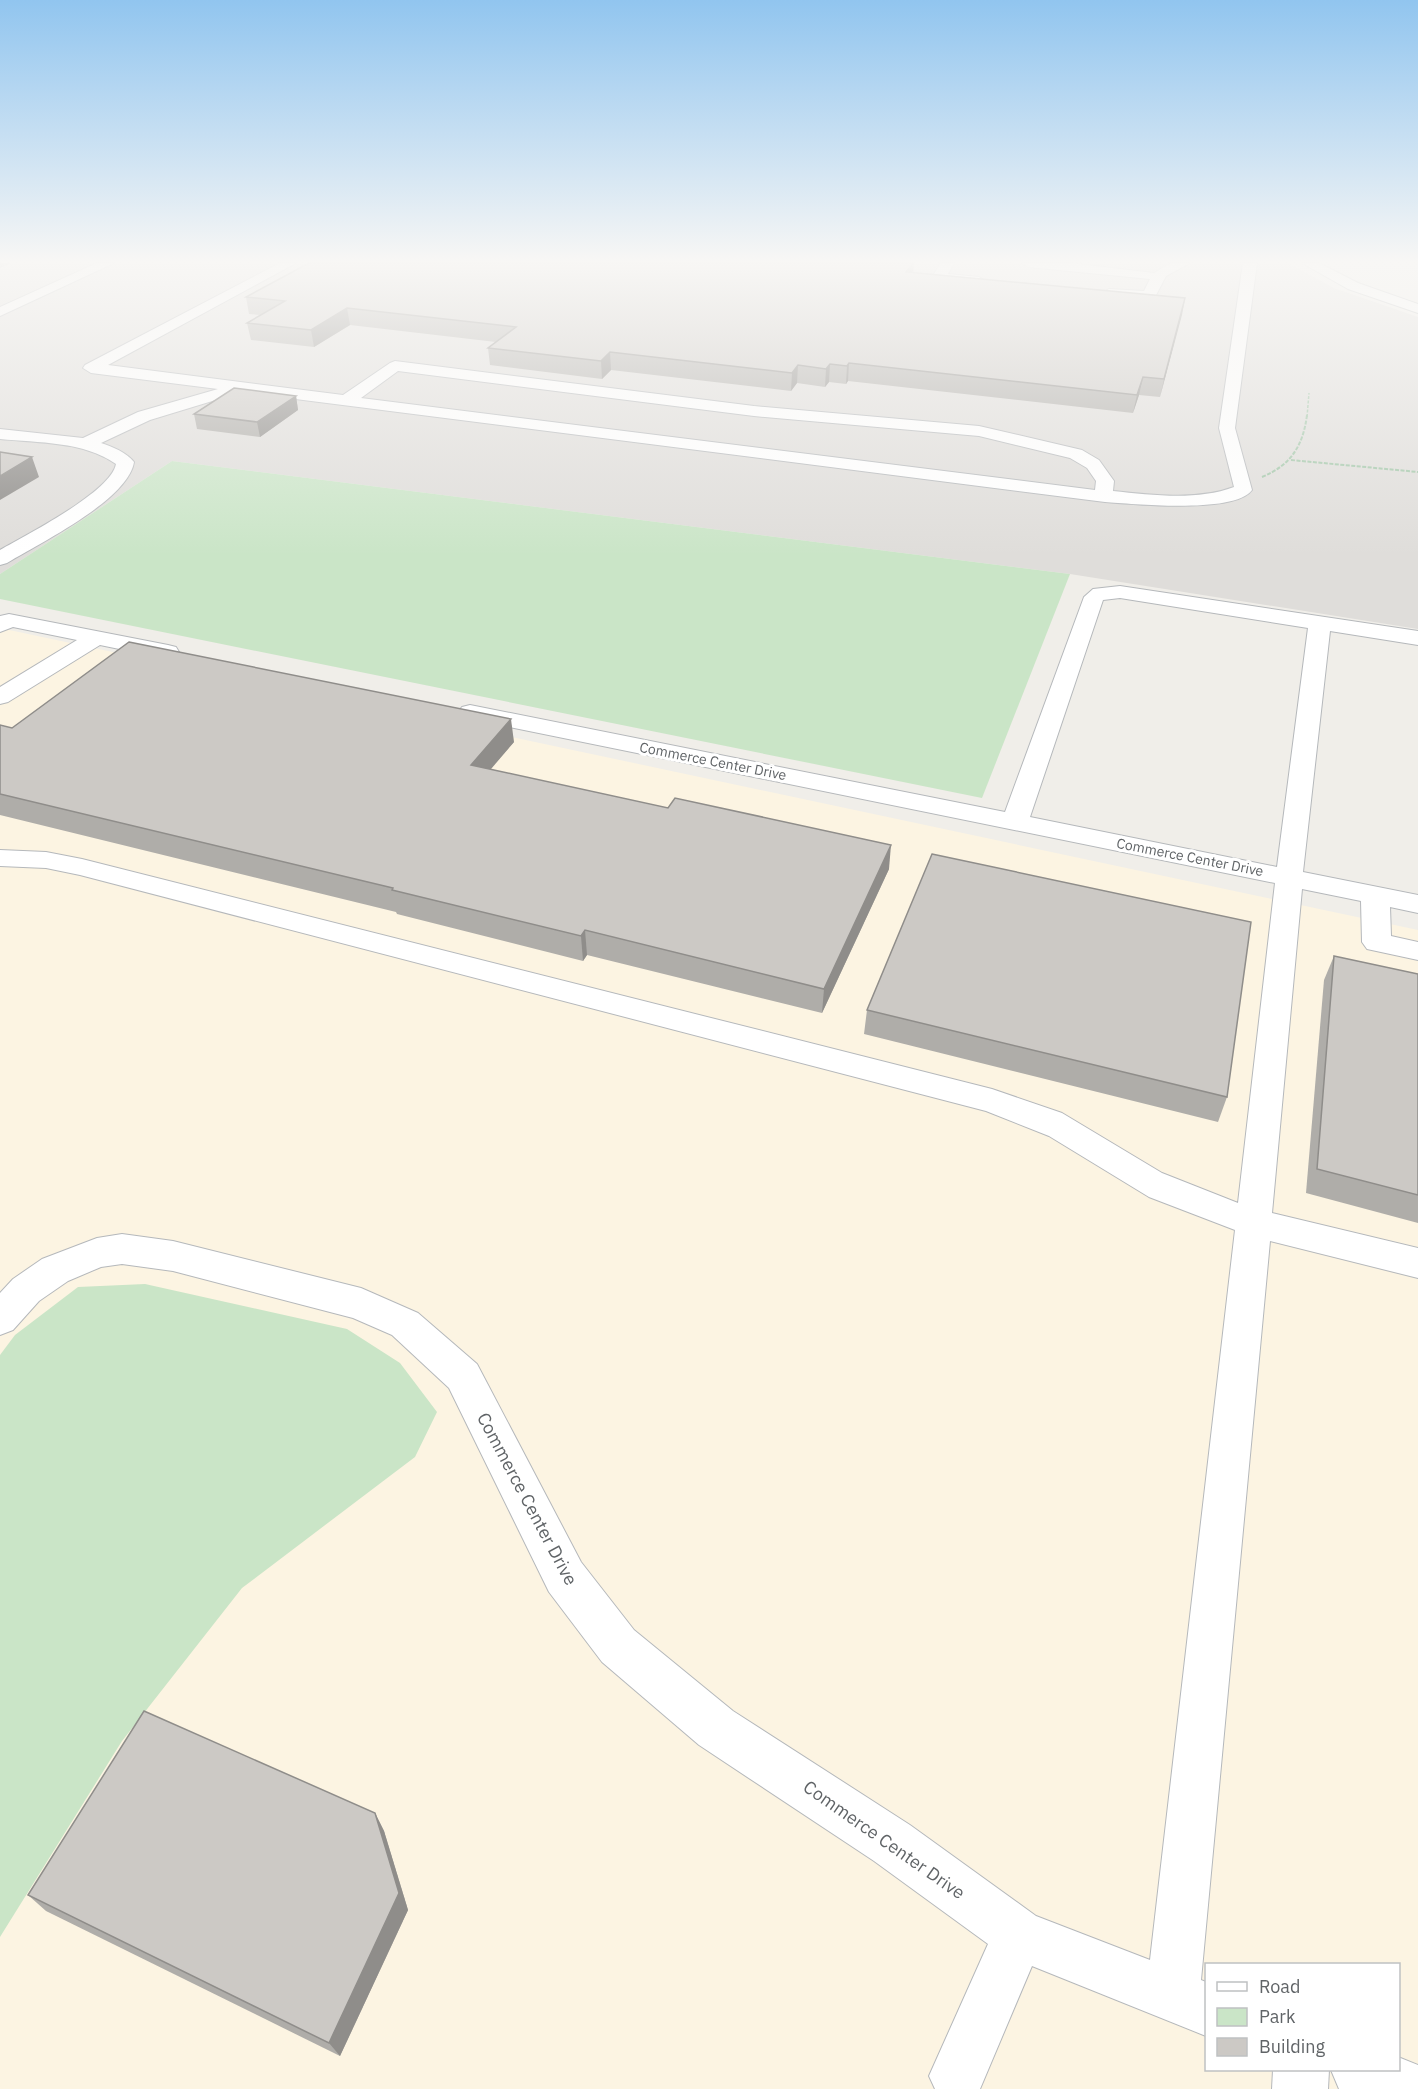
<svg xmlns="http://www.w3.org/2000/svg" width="1418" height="2089" viewBox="0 0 1418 2089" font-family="'IBM Plex Sans',sans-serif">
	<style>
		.commercial { fill: #fcf4e2; fill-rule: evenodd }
		.industrial { fill: #dfddda }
		.green { fill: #cae5c7 }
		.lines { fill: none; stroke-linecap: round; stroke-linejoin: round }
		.minor-casing { stroke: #b5b8bb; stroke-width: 2 }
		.path-far1 { stroke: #a1c6a8; stroke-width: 1.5; stroke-dasharray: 3 1.5; stroke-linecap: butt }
		.path { stroke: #a1c6a8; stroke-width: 2; stroke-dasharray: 4 1.5; stroke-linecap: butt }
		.minor { fill: #fff; fill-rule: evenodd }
		.wall { fill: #afada9 }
		.shaded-wall { fill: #8f8d8a }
		.building { fill: #ccc9c5; stroke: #8f8d8a; stroke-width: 1.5 }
		.labels { text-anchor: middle; stroke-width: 6; stroke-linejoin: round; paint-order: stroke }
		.far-street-label { font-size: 14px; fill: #606467; stroke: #fff }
		.near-street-label { font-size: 18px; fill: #606467; stroke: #fff }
	</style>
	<rect width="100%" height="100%" fill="#f0eee9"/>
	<path class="commercial" d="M0 628 1418 930V2089H0ZM1206 1964H1398V2070H1206Z"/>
	<path class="industrial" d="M0 263H1288L1334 288 1418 317V629L1070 574 172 461 0 574Z"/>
	<g class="green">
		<path d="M172 461 1070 574 982 798 0 599V574Z"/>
		<path d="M145 1284 347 1329 400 1363 437 1412 415 1457 242 1588 122 1741 0 1937V1355L15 1335 78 1287Z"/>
	</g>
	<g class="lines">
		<g class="minor-casing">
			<g id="minor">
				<path d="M97 263H114L0 316V307Z"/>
				<path d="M280 263H296L108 365 343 395 390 363 395 361 754 406 979 426 1082 450 1099 460 1114 481 1113 491C1152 495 1197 501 1234 487L1219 428 1243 263H1257L1235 428 1252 490C1235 514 1134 504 1105 502L233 391 232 395 150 420 101 443C113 447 126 452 134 462 128 500 40 543 7 563L0 565V550C26 535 111 492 116 464 83 441 39 443 0 439V429L83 438 138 412 218 389 91 373 83 368 85 365ZM398 371 754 416 979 436 1070 458 1087 468 1096 481 1095 490 361 398Z"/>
				<path d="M941 263H954L948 274 979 277 986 281 979 285 934 280 932 277Z"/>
				<path d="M1022 263H1070L1154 273 1171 263H1190L1166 276 1154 299 1149 300 1109 297 1102 293 1109 289 1144 291 1150 279 1028 267Z"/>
				<path d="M1302 263H1319L1358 283 1418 304V313L1348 289Z"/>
				<path d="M1120 586 1418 631V645L1330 631 1303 872 1418 895V913L1390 907 1391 936 1418 942V960L1367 949 1362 942 1361 901 1302 889 1272 1213 1418 1248V1278L1270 1241 1201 1980 1206 1982V2036L1032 1966 980 2089H935L929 2076 988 1944 874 1861 699 1745 602 1662 549 1592 449 1388 392 1335 353 1318 173 1271 122 1264 101 1267 68 1281 39 1301 13 1330 0 1335V1293L13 1279 42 1259 97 1238 122 1234 173 1241 361 1288 418 1313 477 1364 581 1562 634 1630 733 1711 910 1825 1036 1916 1150 1960 1235 1230 1149 1197 1049 1136 986 1111 80 875 46 868 0 866V850L46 852 82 859 992 1089 1062 1113 1162 1173 1238 1203 1275 883 470 719 462 717 458 712 462 707 470 705 1005 812 1084 597 1093 589ZM1120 598 1308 628 1277 867 1030 817 1103 600Z"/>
				<path d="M9 614 168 645 176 647 179 652 176 657 168 659 100 645 8 702 0 704V687L77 640 13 627 0 632V616Z"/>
				<path d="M1398 2057 1418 2065V2089H1339L1331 2070H1398Z"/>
				<path d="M1273 2070H1329L1328 2089H1272Z"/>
			</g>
		</g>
		<path class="path-far1" d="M1307 417 1309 393"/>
		<g class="path">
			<path d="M1291 460 1418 472"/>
			<path d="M1262 477C1291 465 1303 446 1307 415"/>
		</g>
		<use href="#minor" class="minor"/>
	</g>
	<g class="wall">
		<path d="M913 272 1185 298 1160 397 1139 395 1133 413 848 381 846 384 829 382 825 387 797 383 791 391 611 370 602 379 490 365 488 348 496 342 350 325 314 347 251 340 247 323 261 315 249 314 246 297Z"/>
		<path d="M296 396 298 410 260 437 197 429 194 414Z"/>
		<path d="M0 725 12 728 514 742 490 769 889 869 822 1013 587 955 583 961 397 914 396 912 0 815Z"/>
		<path d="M1334 956 1418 974V1223L1306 1193 1324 980Z"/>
		<path d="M867 1010 1227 1097 1218 1122 864 1034Z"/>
		<path d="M375 1813 384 1831 408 1910 340 2056 46 1911 28 1895Z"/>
	</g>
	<g class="shaded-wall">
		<path d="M0 263H12L0 268Z"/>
		<path d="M913 263H914L913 277 906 272Z"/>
		<path d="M1185 298 1182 315 1160 397 1164 379Z"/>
		<path d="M347 308 350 325 314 347 311 330Z"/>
		<path d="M610 352 611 370 602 379 601 361Z"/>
		<path d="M849 363 848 381 846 384 847 366Z"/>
		<path d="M830 364 829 382 825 387 826 369Z"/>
		<path d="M798 365 797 383 791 391 792 373Z"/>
		<path d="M1143 377 1139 395 1133 413 1137 395Z"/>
		<path d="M296 396 298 410 260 437 257 422Z"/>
		<path d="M32 457 39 477 0 500V476Z"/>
		<path d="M511 719 514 742 474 789 471 765Z"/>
		<path d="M891 845 889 869 822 1013 824 989Z"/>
		<path d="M585 930 587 955 583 961 581 936Z"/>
		<path d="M375 1813 384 1831 408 1910 340 2056 329 2043Z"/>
	</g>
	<g class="building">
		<path d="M309 263H913L906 272 1185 298 1164 379 1143 377 1137 395 849 363 847 366 830 364 826 369 798 365 792 373 610 352 601 361 488 348 516 327 347 308 311 330 247 323 285 301 246 297Z"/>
		<path d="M234 388 296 396 257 422 194 414Z"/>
		<path d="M0 452 32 457 0 476Z"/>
		<path d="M129 642 511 719 471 765 668 808 675 798 891 845 824 989 585 930 581 936 392 890 393 888 0 794V725L12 728Z"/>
		<path d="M932 854 1251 922 1227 1097 867 1010Z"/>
		<path d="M1334 956 1418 974V1195L1317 1169Z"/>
		<path d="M144 1711 375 1813 399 1893 329 2043 28 1895Z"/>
	</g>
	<linearGradient id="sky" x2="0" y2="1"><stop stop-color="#91c5ef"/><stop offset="0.47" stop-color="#f8f7f5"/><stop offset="1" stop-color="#f8f7f5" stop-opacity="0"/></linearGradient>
	<rect width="1418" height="556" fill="url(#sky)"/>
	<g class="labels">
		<g class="far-street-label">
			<text transform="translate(713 761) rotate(11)" y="5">Commerce Center Drive</text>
			<text transform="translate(1190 857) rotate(11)" y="5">Commerce Center Drive</text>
		</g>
		<g class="near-street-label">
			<text transform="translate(527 1499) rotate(62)" y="6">Commerce Center Drive</text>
			<text transform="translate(884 1840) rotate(35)" y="6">Commerce Center Drive</text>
		</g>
	</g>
	<rect x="1205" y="1963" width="195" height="108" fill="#ffffff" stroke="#bfc1c2" stroke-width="1.5"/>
	<rect x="1217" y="1982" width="30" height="9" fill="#ffffff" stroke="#bfc1c2" stroke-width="1.5"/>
	<text x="1259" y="1993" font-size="18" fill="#606467">Road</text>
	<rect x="1217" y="2008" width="30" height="18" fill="#cae5c7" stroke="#bfc1c2" stroke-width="1.5"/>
	<text x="1259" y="2023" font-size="18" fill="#606467">Park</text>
	<rect x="1217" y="2038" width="30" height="18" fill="#ccc9c5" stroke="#bfc1c2" stroke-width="1.5"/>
	<text x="1259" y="2053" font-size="18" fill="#606467">Building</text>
</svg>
